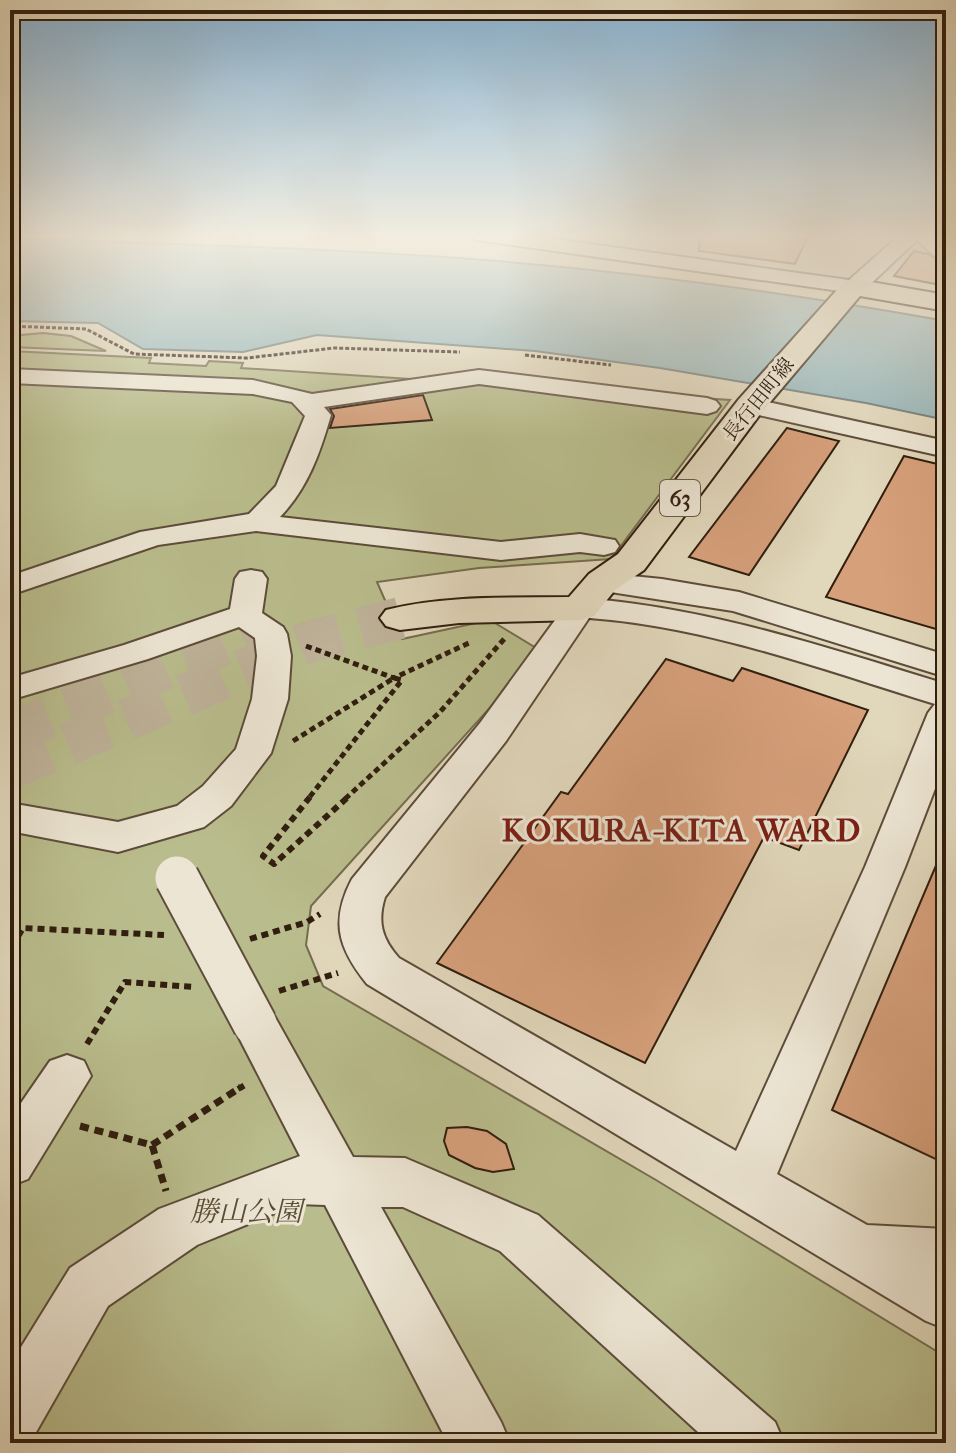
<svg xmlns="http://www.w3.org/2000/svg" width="956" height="1453" viewBox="0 0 956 1453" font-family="'IM FELL French Canon','Noto Serif JP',serif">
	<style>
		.green { fill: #b9bc8c; stroke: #756d4e; stroke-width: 2 }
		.water { fill: #98b7ba; stroke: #6f7a76; stroke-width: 2 }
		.building { fill: #d6a07b; stroke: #311e0f; stroke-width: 2 }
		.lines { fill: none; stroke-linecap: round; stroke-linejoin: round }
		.major-tunnel { stroke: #beb299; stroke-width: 42; stroke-dasharray: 42 21; stroke-linecap: butt }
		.minor-casing { stroke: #5d4c3a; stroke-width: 4 }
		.major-casing { stroke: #311e0f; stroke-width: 4 }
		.path-far3 { stroke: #311e0f; stroke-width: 3; stroke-dasharray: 4 2; stroke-linecap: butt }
		.path-far2 { stroke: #311e0f; stroke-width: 5; stroke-dasharray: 6 4; stroke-linecap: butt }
		.path-far1 { stroke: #311e0f; stroke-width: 6; stroke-dasharray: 7 5; stroke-linecap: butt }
		.path { stroke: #311e0f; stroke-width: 7; stroke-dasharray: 9 6; stroke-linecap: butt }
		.minor { fill: #ece5d3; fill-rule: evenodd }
		.major { fill: #e1d7bb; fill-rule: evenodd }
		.minor-bridge-casing { stroke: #5d4c3a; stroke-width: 47; stroke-linecap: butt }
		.minor-bridge { stroke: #ece5d3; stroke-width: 43 }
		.labels { text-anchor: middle; stroke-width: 6; stroke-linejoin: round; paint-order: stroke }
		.far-street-label { font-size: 20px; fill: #311e0f; stroke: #ece5d3 }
		.shield { fill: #ece5d3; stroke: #695a4a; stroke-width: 2 }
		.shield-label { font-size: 22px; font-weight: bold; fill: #311e0f }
		.near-park-label { font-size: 28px; font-style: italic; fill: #5a4d34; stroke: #ece5d3 }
		.district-label { font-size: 32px; font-weight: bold; letter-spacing: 2px; fill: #7a1f14; stroke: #ece5d3 }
	</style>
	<rect width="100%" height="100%" fill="#e1d7bb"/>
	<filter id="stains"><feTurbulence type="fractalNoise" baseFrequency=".0025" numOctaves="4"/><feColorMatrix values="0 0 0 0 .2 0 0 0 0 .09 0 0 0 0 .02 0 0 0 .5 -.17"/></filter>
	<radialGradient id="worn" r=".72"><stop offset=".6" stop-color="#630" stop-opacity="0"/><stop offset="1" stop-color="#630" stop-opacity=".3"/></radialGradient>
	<g class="green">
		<path d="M43 333 71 336 106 351 10 347V336Z"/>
		<path d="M10 351 151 358 149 363 206 366 209 361 243 363 241 368 730 400 611 559 479 568 377 582 402 639 490 620 541 651 311 906 306 945 323 986 656 1180 946 1357V1443H10Z"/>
	</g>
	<path class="water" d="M10 238C160 244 309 247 459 258 622 270 785 292 946 321V420L866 403 660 368 535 351 317 335 243 352 143 349 98 323 10 321Z"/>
	<g class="building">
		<path d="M700 234H809L795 264 699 251Z"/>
		<path d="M914 251 928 254 946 265V286L894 276Z"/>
		<path d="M423 395 432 420 330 428 334 416 330 409Z"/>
		<path d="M787 428 839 441 749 575 689 557Z"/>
		<path d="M904 456 946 466V632L826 597Z"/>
		<path d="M666 659 733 681 742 668 868 710 799 850 764 837 645 1063 437 963 561 792 568 794Z"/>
		<path d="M946 842V1164L832 1110Z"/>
		<path d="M467 1127 487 1131 506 1144 514 1169 493 1172 475 1168 449 1155 444 1141 447 1128Z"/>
	</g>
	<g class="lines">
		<g class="major-tunnel">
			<path d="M10 733 263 628"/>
			<path d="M10 769 309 642 400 618"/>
		</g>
		<g class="minor-casing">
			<g id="minor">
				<path d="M466 234H518L849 280 901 234H933L946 245V262L939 260 917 240 862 292 854 293 476 240Z"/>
				<path d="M10 369 253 380 312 394 479 370 707 398 716 401 720 406 716 411 707 414 479 384 324 407 331 415C320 453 308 488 280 517L501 542 580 534 615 540 619 546 615 552 604 555 580 552 501 560 256 531 158 545 10 595V576L140 532 249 514 276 486 305 416 292 402 253 394 10 383Z"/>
				<path d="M750 398 946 441V457L741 411 737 406 741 401Z"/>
				<path d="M251 570 262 572 267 579 262 613 283 627 287 634 291 656 288 699 271 753 231 806 204 827 118 852 10 831V803L118 822 177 806 203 786 236 749 252 699 257 656 255 638 239 627 148 659 10 700V678L124 645 230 609 235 579 240 572Z"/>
				<path d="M602 573 662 579 739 592 946 655V677L733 611 591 589 586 582 591 575Z"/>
				<path d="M580 598C707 607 825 647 946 684V760L905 867 777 1174 867 1225 946 1229V1329L926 1321 367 984C338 948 330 921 352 879L480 723 569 601ZM589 618C710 627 820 669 935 704L928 713 865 867 736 1151 399 958C382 939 377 922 385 897L506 741Z"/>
				<path d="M255 1004 271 1010 353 1157 405 1158 538 1215 775 1422 784 1443H710L500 1251 403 1207H381L501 1422 510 1443H448L325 1205 297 1204 197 1245 108 1306 31 1441 10 1443V1365L70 1268 159 1209 300 1156 232 1024 239 1010Z"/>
				<path d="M67 1055 84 1061 91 1076 28 1179 10 1186V1119L50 1061Z"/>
			</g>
		</g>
		<g class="major-casing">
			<path id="major" d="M854 279 946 295V311L860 296 761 413 644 570 615 590 594 616 580 620 459 623 400 630 386 626 380 618 386 610C445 595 508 598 569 597L589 574 618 554 739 399 845 281Z"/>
		</g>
		<g class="path-far3">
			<path d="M345 234H363"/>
			<path d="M10 326 86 329 134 354 247 358 334 348 460 352"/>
			<path d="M525 355 611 365"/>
		</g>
		<g class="path-far2">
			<path d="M306 646 394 678 471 642"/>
			<path d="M293 741 394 678 402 680 308 799"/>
			<path d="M345 799 439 713 505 638"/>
		</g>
		<g class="path-far1">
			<path d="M310 797 263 856 274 864 348 797"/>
			<path d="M250 939 307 922 320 914"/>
			<path d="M10 943H14L23 928 164 935"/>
			<path d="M279 991 338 973"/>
			<path d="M87 1044 125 982 193 987"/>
			<path d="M238 1089 245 1085"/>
		</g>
		<g class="path">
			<path d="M80 1126 152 1145 166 1191"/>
			<path d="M152 1145 241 1087"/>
		</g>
		<use href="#minor" class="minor"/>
		<use href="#major" class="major"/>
		<g class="minor-bridge-casing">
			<path id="minor-bridge" d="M177 878 255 1024"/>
		</g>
		<use href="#minor-bridge" class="minor-bridge"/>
	</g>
	<linearGradient id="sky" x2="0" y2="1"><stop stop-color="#88b5d6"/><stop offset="0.54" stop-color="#f2ede0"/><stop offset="1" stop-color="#f2ede0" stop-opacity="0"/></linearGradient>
	<rect width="956" height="437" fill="url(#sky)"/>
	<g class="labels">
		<g class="far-street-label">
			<text transform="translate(758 399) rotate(-51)" y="7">長行田町線</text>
		</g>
		<rect class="shield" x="660" y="480" width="40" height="36" rx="6"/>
		<g class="shield-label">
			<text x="680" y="506">63</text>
		</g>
		<g class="near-park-label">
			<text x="246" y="1221">勝山公園</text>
		</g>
		<g class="district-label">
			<text x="682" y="841">KOKURA-KITA WARD</text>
		</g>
	</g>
	<rect width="956" height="1453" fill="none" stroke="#e1d7bb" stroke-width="40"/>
	<rect x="12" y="12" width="932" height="1429" fill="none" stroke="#311e0f" stroke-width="4"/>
	<rect x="20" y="20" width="916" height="1413" fill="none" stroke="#311e0f" stroke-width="2"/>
	<rect width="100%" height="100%" filter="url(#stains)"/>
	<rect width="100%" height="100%" fill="url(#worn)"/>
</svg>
